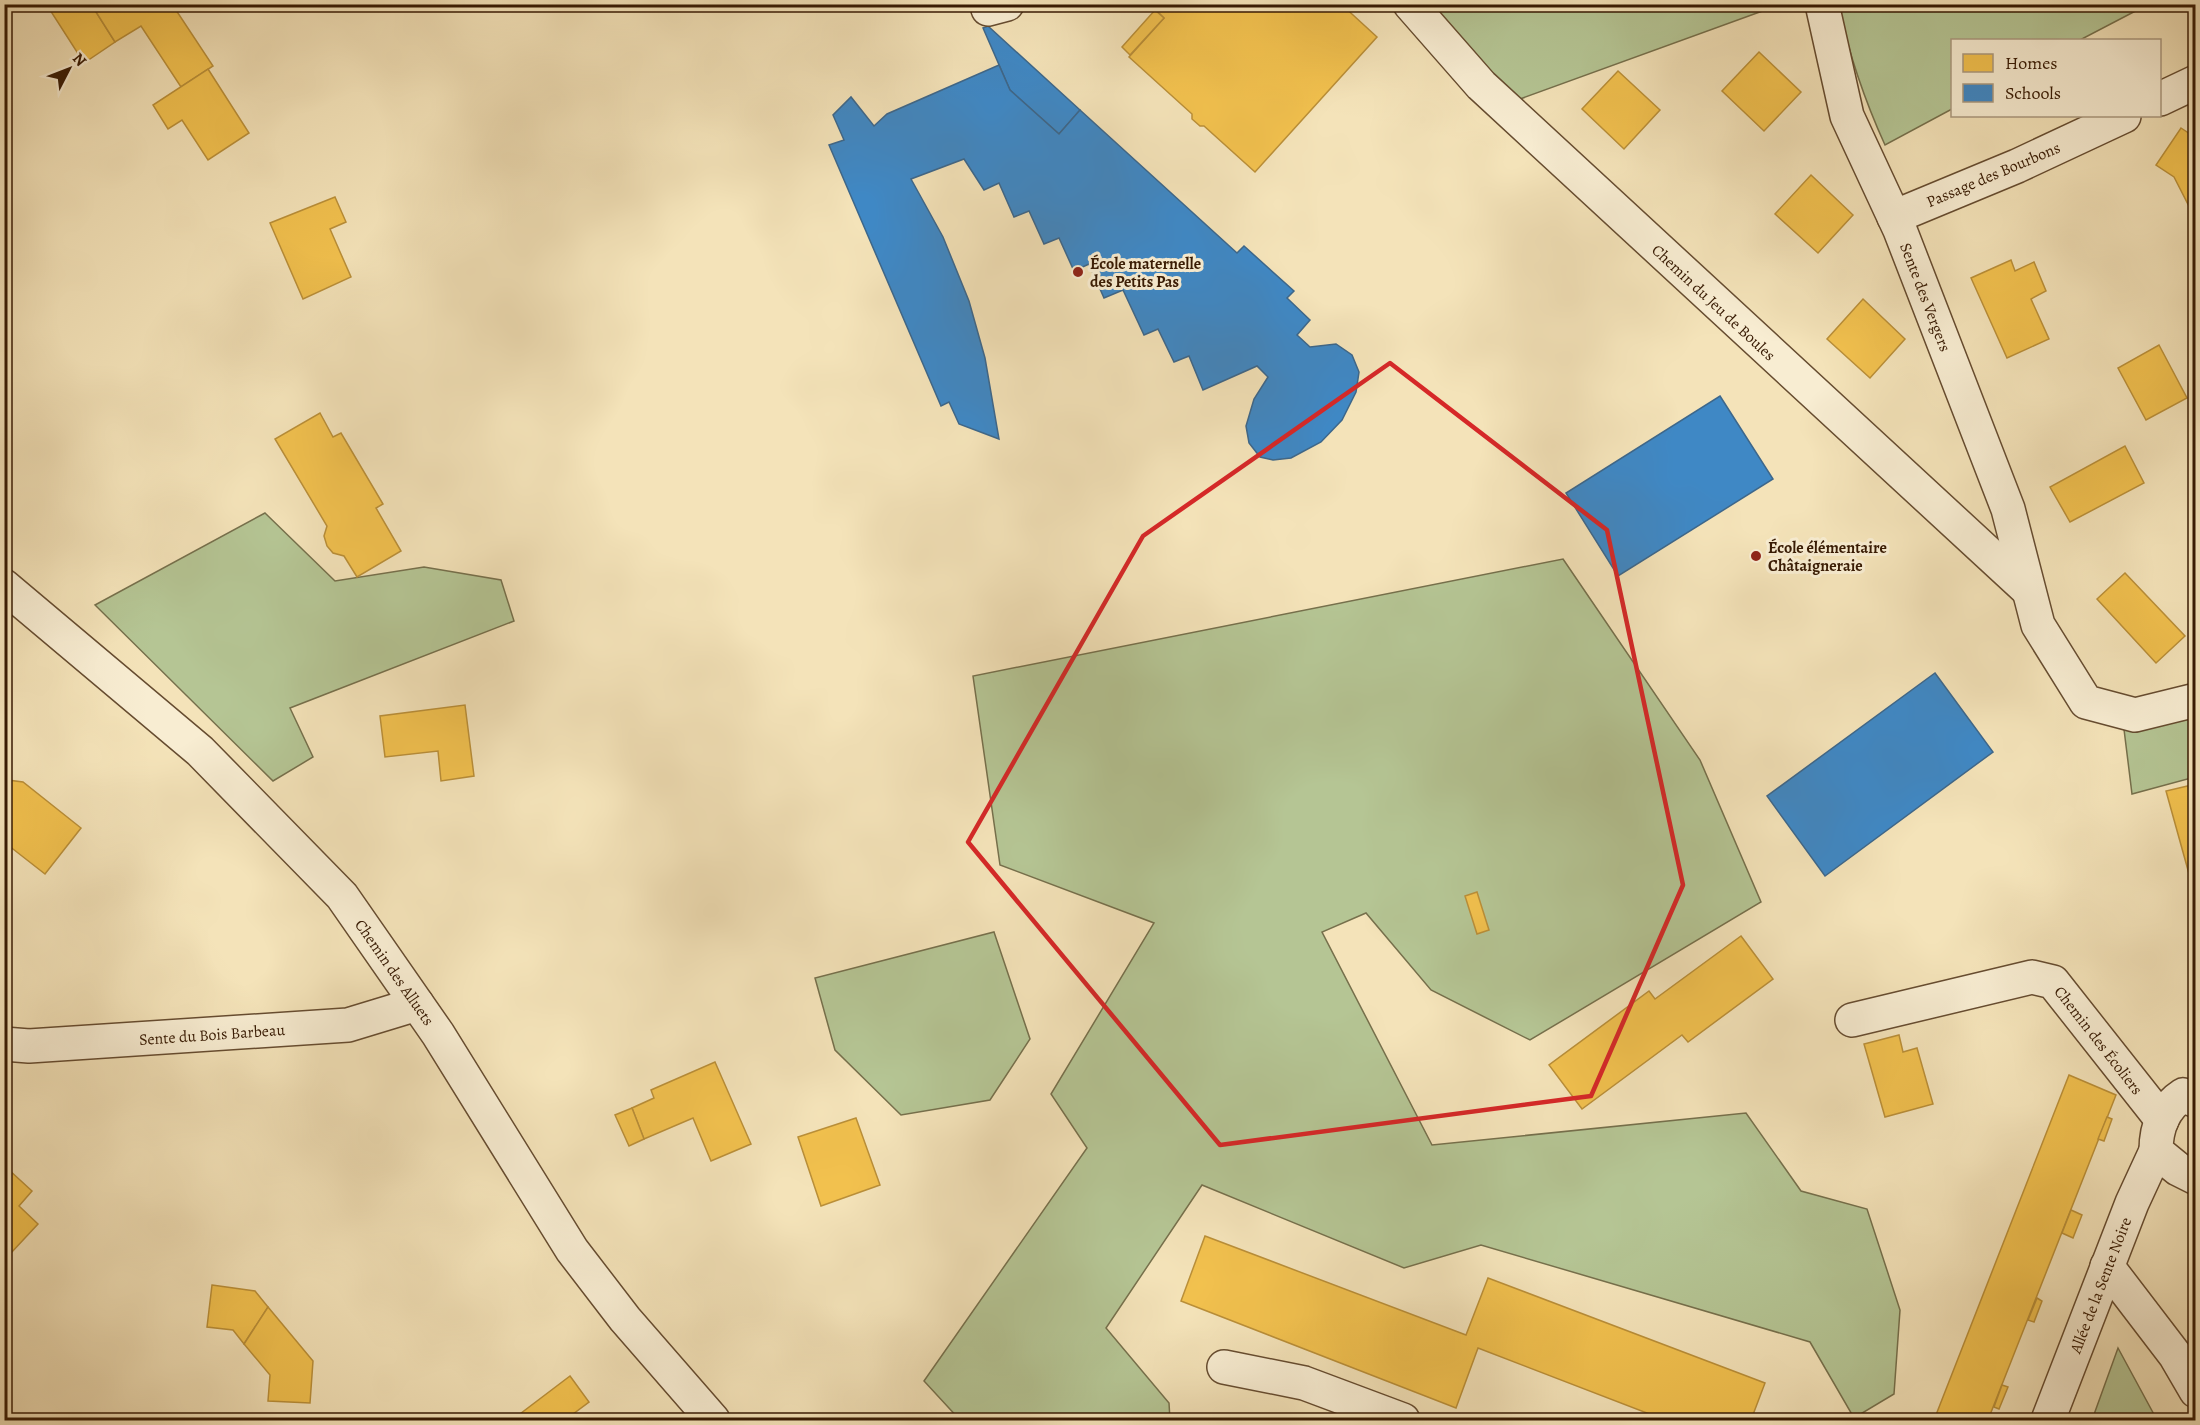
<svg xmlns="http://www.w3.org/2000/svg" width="2200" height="1425" viewBox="0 0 2200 1425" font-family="Alegreya,serif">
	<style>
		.green { fill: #b5c594; stroke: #76704c; stroke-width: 1.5 }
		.homes { fill: #f2c14e; stroke: #ba8f38; stroke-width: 1.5 }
		.schools { fill: #3f88c5; stroke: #3d678b; stroke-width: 1.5 }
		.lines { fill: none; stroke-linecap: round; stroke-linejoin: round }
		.minor-casing { stroke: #664c30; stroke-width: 36 }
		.minor { stroke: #f8edd2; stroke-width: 33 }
		.marked { fill: none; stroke: #d62828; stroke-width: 4.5; stroke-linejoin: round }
		.poi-dot { fill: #8f2418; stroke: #f8edd2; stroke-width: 2 }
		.labels { text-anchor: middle; stroke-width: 6; stroke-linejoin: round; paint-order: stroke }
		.street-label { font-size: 16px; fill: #371a03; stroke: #f8edd2 }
		.poi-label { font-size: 16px; font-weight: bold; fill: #371a03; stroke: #f8edd2; text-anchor: start }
	</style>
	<rect width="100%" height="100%" fill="#f4e3b9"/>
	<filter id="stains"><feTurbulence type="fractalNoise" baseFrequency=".00333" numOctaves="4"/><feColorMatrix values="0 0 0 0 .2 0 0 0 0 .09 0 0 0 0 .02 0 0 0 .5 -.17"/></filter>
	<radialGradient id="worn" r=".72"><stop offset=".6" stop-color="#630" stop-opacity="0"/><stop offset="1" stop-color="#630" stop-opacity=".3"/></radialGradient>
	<g class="green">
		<path d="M1429 5H1779L1509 103Z"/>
		<path d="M1838 5H2147L2080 40H1952V109L1885 145C1864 99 1849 54 1838 5Z"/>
		<path d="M265 513 335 581 424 567 501 580 514 621 290 708 313 757 273 781 95 605Z"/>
		<path d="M1563 559 1700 760 1761 902 1530 1040 1431 990 1366 913 1322 932 1432 1145 1746 1113 1801 1191 1867 1209 1900 1310 1894 1394 1854 1418 1810 1342 1481 1245 1404 1268 1202 1185 1106 1328 1169 1403 1170 1420H960L924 1381 1087 1148 1051 1094 1154 923 1000 865 973 676Z"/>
		<path d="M2195 688V777L2132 794 2121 705Z"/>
		<path d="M994 932 1030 1039 990 1100 901 1115 835 1050 815 978Z"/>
		<path d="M2118 1348 2157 1420H2092Z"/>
	</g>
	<g class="homes">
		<path d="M59 4H91L115 42 84 63 50 10Z"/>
		<path d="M91 4H172L213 66 181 87 141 26 115 42Z"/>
		<path d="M1150 4H1341L1377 37 1255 172 1204 126H1200L1192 119V114L1129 57 1164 18Z"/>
		<path d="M1155 10 1164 18 1130 55 1122 47Z"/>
		<path d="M1759 52 1801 92 1764 131 1722 91Z"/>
		<path d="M208 69 249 133 208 160 182 120 168 129 153 105Z"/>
		<path d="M1618 71 1660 110 1624 149 1582 109Z"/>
		<path d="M2181 128 2196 138V213L2193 214 2174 177 2156 165Z"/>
		<path d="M1811 175 1853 215 1818 253 1775 214Z"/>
		<path d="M335 197 346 222 330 229 351 277 303 299 270 223Z"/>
		<path d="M2011 260 2015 271 2034 262 2046 291 2031 299 2049 339 2007 358 1971 278Z"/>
		<path d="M1863 299 1905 339 1870 378 1827 339Z"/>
		<path d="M2159 345 2187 398 2146 420 2118 368Z"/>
		<path d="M320 413 333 437 341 433 383 504 376 508 401 551 357 577 344 556 333 553 327 546 324 536 327 526 275 439Z"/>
		<path d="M2125 446 2144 483 2070 522 2050 487Z"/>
		<path d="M2125 573 2185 636 2156 663 2097 599Z"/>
		<path d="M465 705 474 776 441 781 438 751 385 757 380 716Z"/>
		<path d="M4 767 11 768 8 780 23 782 81 828 45 874 4 842Z"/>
		<path d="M2196 784V899L2166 791Z"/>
		<path d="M1477 892 1489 930 1477 934 1465 896Z"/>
		<path d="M1741 936 1773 979 1688 1042 1682 1035 1582 1109 1549 1065 1649 991 1655 999Z"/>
		<path d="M1899 1035 1903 1052 1917 1048 1933 1104 1885 1117 1864 1044Z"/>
		<path d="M715 1062 751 1144 711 1161 693 1118 644 1139 632 1108 654 1098 651 1090Z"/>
		<path d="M2069 1075 2116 1095 1988 1420H1934Z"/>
		<path d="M632 1108 644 1139 629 1146 615 1115Z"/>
		<path d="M2107 1117 2112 1119 2104 1141 2098 1139Z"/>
		<path d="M856 1118 880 1185 821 1206 798 1137Z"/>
		<path d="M8 1169 32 1191 19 1206 38 1224 11 1253 4 1247V1172Z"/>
		<path d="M2071 1210 2082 1215 2073 1238 2062 1233Z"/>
		<path d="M1205 1236 1466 1335 1488 1278 1765 1383 1751 1420H1665L1478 1348 1456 1408 1181 1301Z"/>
		<path d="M212 1285 255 1291 268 1307 244 1344 233 1330 207 1327Z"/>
		<path d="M2037 1298 2042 1301 2034 1322 2028 1320Z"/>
		<path d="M268 1307 313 1361 310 1403 268 1401 270 1375 244 1344Z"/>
		<path d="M570 1376 589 1402 565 1420H512Z"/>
		<path d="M2002 1385 2008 1387 1999 1409 1994 1407Z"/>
	</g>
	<g class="schools">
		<path d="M988 26 1080 110 1059 134 1010 90 983 28Z"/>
		<path d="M999 65 1010 90 1059 134 1080 110 1237 253 1244 246 1294 291 1287 298 1310 320 1297 335 1310 347 1336 344 1352 355 1359 372 1356 392 1342 420 1321 442 1291 458 1273 460 1260 457 1249 443 1246 426 1254 399 1268 377 1257 366 1203 390 1189 356 1174 362 1158 329 1144 335 1123 290 1104 298 1089 264 1074 271 1059 238 1044 244 1029 211 1014 217 999 183 984 190 964 159 911 179 943 237 969 301 985 358 999 439 959 424 949 402 941 406 829 145 844 140 833 115 851 97 874 126 887 114Z"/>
		<path d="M1720 396 1773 479 1618 576 1566 493Z"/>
		<path d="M1935 673 1993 752 1825 876 1767 796Z"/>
	</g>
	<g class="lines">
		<g class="minor-casing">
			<g id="minor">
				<path d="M1410 4 1481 85 2028 590"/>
				<path d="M1822 4 1847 116 1900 230 2008 509 2038 625 2086 702 2135 715 2196 700"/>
				<path d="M988 9 1007 4"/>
				<path d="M2160 99 2196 82"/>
				<path d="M1894 217 2017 166 2124 116"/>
				<path d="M4 586 200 751 342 896 438 1034 572 1250 625 1319 713 1420"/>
				<path d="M1852 1020 2032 977 2053 982 2162 1120"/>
				<path d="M4 1044 29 1046 348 1025 417 1004"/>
				<path d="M2196 1101 2183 1095C2163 1108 2156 1128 2156 1151L2178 1169 2196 1178"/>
				<path d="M2107 1266 2175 1355 2196 1391"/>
				<path d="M1224 1367 1304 1383 1403 1420"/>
				<path d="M2048 1420 2132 1203 2156 1151"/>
			</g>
		</g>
		<use href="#minor" class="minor"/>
	</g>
	<path class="marked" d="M1390 363 1607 530 1683 885 1591 1096 1220 1145 968 842 1143 536Z"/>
	<g class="poi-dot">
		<circle cx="1078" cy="272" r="6"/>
		<circle cx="1756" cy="556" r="6"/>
	</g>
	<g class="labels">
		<g class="street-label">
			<text transform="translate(1993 174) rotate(-23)" y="6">Passage des Bourbons</text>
			<text transform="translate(1926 297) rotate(69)" y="6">Sente des Vergers</text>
			<text transform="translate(1714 302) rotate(43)" y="6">Chemin du Jeu de Boules</text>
			<text transform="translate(395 972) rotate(55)" y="6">Chemin des Alluets</text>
			<text transform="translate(212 1034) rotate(-4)" y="6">Sente du Bois Barbeau</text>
			<text transform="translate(2099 1040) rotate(52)" y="6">Chemin des Écoliers</text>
			<text transform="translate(2100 1285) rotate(-69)" y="6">Allée de la Sente Noire</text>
		</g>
		<g class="poi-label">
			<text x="1090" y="269">École maternelle<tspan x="1090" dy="18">des Petits Pas</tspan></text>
			<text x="1768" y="553">École élémentaire<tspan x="1768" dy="18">Châtaigneraie</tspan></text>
		</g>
	</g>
	<rect width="2200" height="1425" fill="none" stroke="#f4e3b9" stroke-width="24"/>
	<rect x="6" y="6" width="2188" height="1413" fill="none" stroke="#371a03" stroke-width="3"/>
	<rect x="12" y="12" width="2176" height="1401" fill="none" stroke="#371a03" stroke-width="1.5"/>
	<rect x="1951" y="39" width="210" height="78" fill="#f8edd2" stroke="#ab997f" stroke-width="1.5"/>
	<rect x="1963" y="54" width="30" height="18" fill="#f2c14e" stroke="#ab997f" stroke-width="1.5"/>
	<text x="2005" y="69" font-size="18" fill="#371a03">Homes</text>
	<rect x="1963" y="84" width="30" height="18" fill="#3f88c5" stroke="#ab997f" stroke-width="1.5"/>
	<text x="2005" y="99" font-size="18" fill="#371a03">Schools</text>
	<g transform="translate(69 69) rotate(48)" stroke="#f8edd2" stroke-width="4.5" paint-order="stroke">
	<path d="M0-4.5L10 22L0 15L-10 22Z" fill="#371a03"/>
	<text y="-9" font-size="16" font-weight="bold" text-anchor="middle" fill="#371a03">N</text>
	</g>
	<rect width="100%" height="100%" filter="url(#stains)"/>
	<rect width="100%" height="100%" fill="url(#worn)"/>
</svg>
